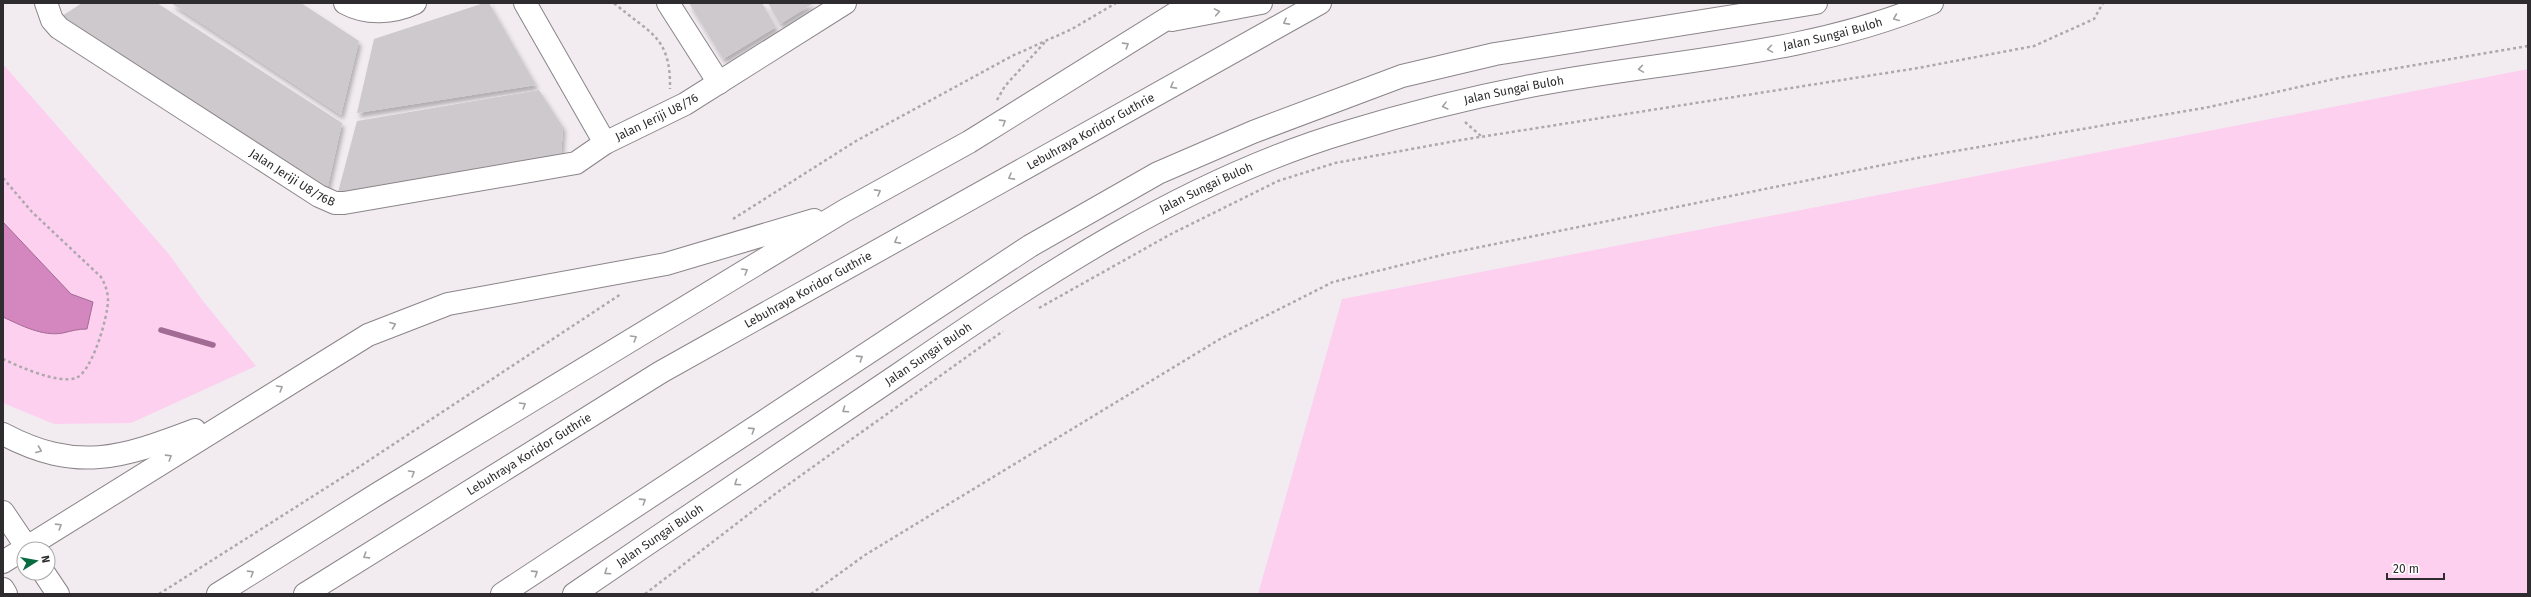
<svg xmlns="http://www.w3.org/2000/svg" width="2531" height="597" viewBox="0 0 2531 597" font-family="'Fira Sans',sans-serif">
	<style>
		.green { fill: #fdd0f0 }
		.water { fill: #d486bf; stroke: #a26b94 }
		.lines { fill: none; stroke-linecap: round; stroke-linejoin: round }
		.stream { stroke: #a26b94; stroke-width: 5.5 }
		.building { fill: #cec9cd; filter: url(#shadow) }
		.street-casing { stroke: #8b8589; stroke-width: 24 }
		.secondary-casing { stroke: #8b8589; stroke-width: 24 }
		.highway-casing { stroke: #8b8589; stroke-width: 24 }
		.path { stroke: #ada8ac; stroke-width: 2.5; stroke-dasharray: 3 3; stroke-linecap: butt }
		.street { stroke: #fff; stroke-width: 22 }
		.secondary { stroke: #fff; stroke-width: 22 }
		.highway { stroke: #fff; stroke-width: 22 }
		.oneway { stroke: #a1a0a1 }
		.labels { text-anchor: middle; stroke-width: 3.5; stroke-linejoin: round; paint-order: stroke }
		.street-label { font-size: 12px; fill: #2e2c2e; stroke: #fff }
	</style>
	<defs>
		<filter id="shadow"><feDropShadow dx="2.5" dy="4.5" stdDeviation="2" flood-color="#0004"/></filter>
	</defs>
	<rect width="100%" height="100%" fill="#f2ecf0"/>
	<g class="green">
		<path d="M3 64 168 253 203 301 256 366 131 423 54 424 3 403Z"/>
		<path d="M2528 69V594H1258L1342 299Z"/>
	</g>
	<path class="water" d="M3 222 71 294 93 302 87 329C78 329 71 331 63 333 43 337 20 325 3 317Z"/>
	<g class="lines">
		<path class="stream" d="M161 330 213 345"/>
	</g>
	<g class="building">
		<path d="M82 3H157L342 123 327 190 62 16Z"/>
		<path d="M171 3H301L359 41 341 115Z"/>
		<path d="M484 3H489L536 85 357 113 374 39Z"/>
		<path d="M689 3H762L776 27 723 59Z"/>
		<path d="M768 3H814L780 24Z"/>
		<path d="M539 90 563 127 561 157 337 196 357 121Z"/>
	</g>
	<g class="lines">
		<g class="street-casing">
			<g id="street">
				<path id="s1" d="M46 3 52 20 59 28 319 196 335 203H344L576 163 605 143 685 104 845 3"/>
				<path d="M345 3C367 15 393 13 415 3"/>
				<path d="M525 3 605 143"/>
				<path d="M668 3 719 83"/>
			</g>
		</g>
		<g class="secondary-casing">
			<g id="secondary">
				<path d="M3 512 28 549"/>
				<path d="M44 573 58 594"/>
				<path d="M3 589 6 594"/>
			</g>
		</g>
		<g class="highway-casing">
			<g id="highway">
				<path d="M1172 20 1261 3"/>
				<path d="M3 434C77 473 121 458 195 430"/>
				<path d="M3 562 368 335 448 304 666 264 814 220"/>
				<path d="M218 594 379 493 844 211 969 142 1192 3"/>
				<path id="s2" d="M305 594 661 372 1320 3"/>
				<path d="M502 594 1030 246 1158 173 1253 132 1402 76 1495 54 1816 3"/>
				<path id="s3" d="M574 594C682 520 791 447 899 374 1041 277 1184 180 1350 131 1412 112 1477 96 1541 84 1672 60 1808 55 1932 3"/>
			</g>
		</g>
		<g class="path">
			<path d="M614 3C650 34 671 36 670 89"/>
			<path d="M997 100 1005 86 1046 41"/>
			<path d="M1465 122 1482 137"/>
			<path d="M3 178 32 212 101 277C105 284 108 292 108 300 108 317 92 372 76 378 58 384 20 367 3 359"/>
			<path d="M733 219 856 141 1012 56 1072 29 1116 3"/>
			<path d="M1039 308 1171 234 1278 181 1335 163 1461 140 1918 68 2034 46 2094 19 2103 3"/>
			<path d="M159 594 362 465 621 294"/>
			<path d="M645 594 775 494 1003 331"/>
			<path d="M811 594 865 555 1220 339 1333 282 1446 254 1927 156 2209 107 2339 78 2528 46"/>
		</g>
		<use href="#street" class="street"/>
		<use href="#secondary" class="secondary"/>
		<use href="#highway" class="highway"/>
	</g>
	<defs><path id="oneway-chevron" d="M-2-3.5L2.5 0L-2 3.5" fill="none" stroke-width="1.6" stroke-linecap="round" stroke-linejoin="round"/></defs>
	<g class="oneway">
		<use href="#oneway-chevron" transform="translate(1217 12) rotate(-10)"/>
		<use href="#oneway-chevron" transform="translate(1896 18) rotate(157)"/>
		<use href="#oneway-chevron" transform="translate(1286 22) rotate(151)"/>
		<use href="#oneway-chevron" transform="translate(1126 45) rotate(-32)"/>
		<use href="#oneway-chevron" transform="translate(1770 49) rotate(171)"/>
		<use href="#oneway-chevron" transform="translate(1641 69) rotate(171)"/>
		<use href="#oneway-chevron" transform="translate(1173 86) rotate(151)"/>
		<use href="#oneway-chevron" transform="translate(1445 106) rotate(166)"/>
		<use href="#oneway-chevron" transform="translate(1003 122) rotate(-32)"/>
		<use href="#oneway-chevron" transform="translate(1011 177) rotate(151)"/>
		<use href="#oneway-chevron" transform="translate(878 192) rotate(-29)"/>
		<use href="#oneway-chevron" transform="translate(897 241) rotate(151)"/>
		<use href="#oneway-chevron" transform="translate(745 271) rotate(-31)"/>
		<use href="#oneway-chevron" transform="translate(393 325) rotate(-21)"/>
		<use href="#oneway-chevron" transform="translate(634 338) rotate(-31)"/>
		<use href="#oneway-chevron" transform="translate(860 358) rotate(-33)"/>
		<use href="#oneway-chevron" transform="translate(280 388) rotate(-31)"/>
		<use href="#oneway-chevron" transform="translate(523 405) rotate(-31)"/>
		<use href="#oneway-chevron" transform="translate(845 410) rotate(146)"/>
		<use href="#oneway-chevron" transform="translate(752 430) rotate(-33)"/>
		<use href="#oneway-chevron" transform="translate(39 450) rotate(21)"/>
		<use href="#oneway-chevron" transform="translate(169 457) rotate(-32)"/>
		<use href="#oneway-chevron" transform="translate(412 473) rotate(-31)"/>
		<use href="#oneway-chevron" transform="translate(737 483) rotate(146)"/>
		<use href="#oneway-chevron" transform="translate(643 501) rotate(-33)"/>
		<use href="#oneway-chevron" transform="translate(59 526) rotate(-32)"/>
		<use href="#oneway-chevron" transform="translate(366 556) rotate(148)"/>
		<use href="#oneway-chevron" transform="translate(607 572) rotate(146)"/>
		<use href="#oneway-chevron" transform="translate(251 573) rotate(-32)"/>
		<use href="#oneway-chevron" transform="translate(535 573) rotate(-33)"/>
	</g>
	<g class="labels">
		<g class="street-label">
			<text dy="4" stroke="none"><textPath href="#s3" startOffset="1400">Jalan Sungai Buloh</textPath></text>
			<text dy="4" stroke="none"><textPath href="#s3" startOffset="1076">Jalan Sungai Buloh</textPath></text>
			<text dy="4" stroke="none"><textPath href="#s1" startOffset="693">Jalan Jeriji U8/76</textPath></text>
			<text dy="4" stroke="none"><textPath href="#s2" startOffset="912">Lebuhraya Koridor Guthrie</textPath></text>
			<text dy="4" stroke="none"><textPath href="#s1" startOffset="306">Jalan Jeriji U8/76B</textPath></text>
			<text dy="4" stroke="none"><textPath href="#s3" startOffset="752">Jalan Sungai Buloh</textPath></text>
			<text dy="4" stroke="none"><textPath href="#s2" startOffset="588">Lebuhraya Koridor Guthrie</textPath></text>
			<text dy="4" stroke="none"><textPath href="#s3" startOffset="428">Jalan Sungai Buloh</textPath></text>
			<text dy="4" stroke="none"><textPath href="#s2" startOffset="264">Lebuhraya Koridor Guthrie</textPath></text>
			<text dy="4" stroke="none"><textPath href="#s3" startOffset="104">Jalan Sungai Buloh</textPath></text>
		</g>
	</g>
	<rect width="2531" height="597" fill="none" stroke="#2e2c2e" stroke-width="8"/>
	<g transform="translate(36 561) rotate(79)"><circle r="19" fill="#ffffff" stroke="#ababab"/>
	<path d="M0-3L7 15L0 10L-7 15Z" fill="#096c41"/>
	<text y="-6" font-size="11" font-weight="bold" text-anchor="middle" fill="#2e2c2e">N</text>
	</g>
	<path d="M2387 573v6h57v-6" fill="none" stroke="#2e2c2e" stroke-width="2"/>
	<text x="2393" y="573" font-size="12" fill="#2e2c2e" stroke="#ffffff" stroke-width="3" paint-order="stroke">20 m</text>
</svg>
